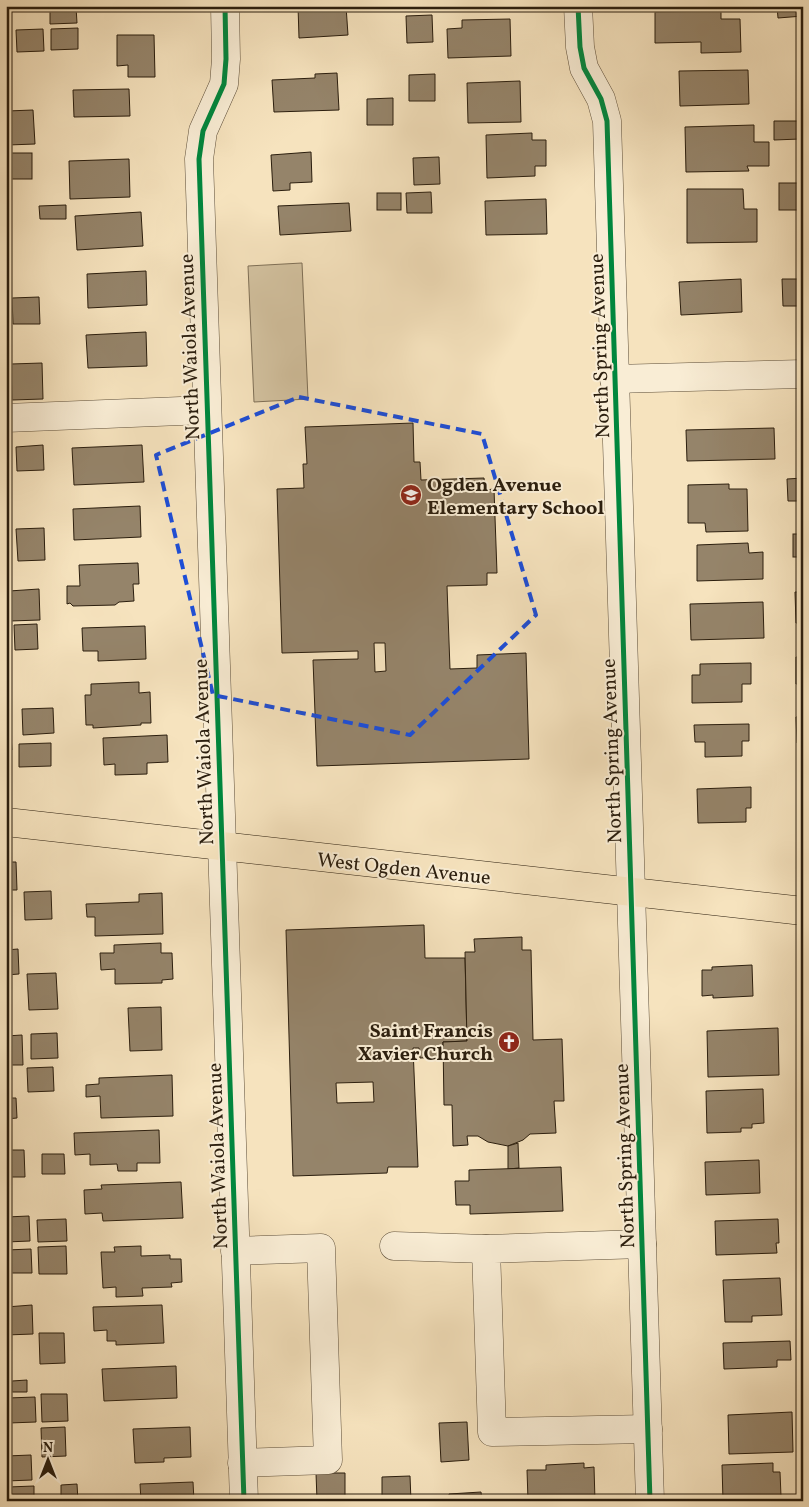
<svg xmlns="http://www.w3.org/2000/svg" width="809" height="1507" viewBox="0 0 809 1507" font-family="Vollkorn,serif">
	<style>
		.green { fill: #d3c2a0; stroke: #7f7057 }
		.building { fill: #95846a; stroke: #2b1e0e; fill-rule: evenodd }
		.lines { fill: none; stroke-linecap: round; stroke-linejoin: round }
		.minor-casing { stroke: #5e4f3a; stroke-width: 29 }
		.major-casing { stroke: #2b1e0e; stroke-width: 29 }
		.minor { stroke: #f9edd5; stroke-width: 28 }
		.major { stroke: #f6e3be; stroke-width: 28 }
		.cycleway-casing { stroke: #f9edd5; stroke-width: 8 }
		.cycleway { stroke: #00873e; stroke-width: 5 }
		.marked { fill: none; stroke: #1d4ed8; stroke-width: 4; stroke-dasharray: 10 6; stroke-linejoin: round }
		.labels { text-anchor: middle; stroke-width: 4; stroke-linejoin: round; paint-order: stroke }
		.street-label { font-size: 20px; fill: #2b1e0e; stroke: #f9edd5 }
		.poi-label { font-size: 20px; font-weight: bold; fill: #2b1e0e; stroke: #f9edd5; text-anchor: start }
	</style>
	<rect width="100%" height="100%" fill="#f6e3be"/>
	<filter id="stains"><feTurbulence type="fractalNoise" baseFrequency=".004" numOctaves="4"/><feColorMatrix values="0 0 0 0 .2 0 0 0 0 .09 0 0 0 0 .02 0 0 0 .5 -.17"/></filter>
	<radialGradient id="worn" r=".72"><stop offset=".6" stop-color="#630" stop-opacity="0"/><stop offset="1" stop-color="#630" stop-opacity=".3"/></radialGradient>
	<path class="green" d="M302 263 308 399 254 402 248 266Z"/>
	<g class="building">
		<path d="M298 6H346L348 35 299 38Z"/>
		<path d="M777 6H803V16L778 18Z"/>
		<path d="M76 7 77 23 50 24V8Z"/>
		<path d="M721 11V19H740L741 52 701 53V42L655 43V12Z"/>
		<path d="M432 15 433 42 407 43 406 16Z"/>
		<path d="M510 19 511 56 448 58 447 29 462 28V20Z"/>
		<path d="M78 28V49L51 50V29Z"/>
		<path d="M43 29 44 51 17 52 16 30Z"/>
		<path d="M117 35H154L155 77H128V65L117 66Z"/>
		<path d="M748 70 749 104 680 106 679 71Z"/>
		<path d="M337 73 339 110 274 112 272 80 315 78V74Z"/>
		<path d="M435 74V101H409V75Z"/>
		<path d="M520 81 521 122 468 123 467 83Z"/>
		<path d="M129 89 130 116 74 117 73 90Z"/>
		<path d="M393 98V125H367V99Z"/>
		<path d="M33 110 35 144 8 145 7 111Z"/>
		<path d="M774 121H799L800 139 774 140Z"/>
		<path d="M754 125V142H769V166H747L749 171 686 172 685 127Z"/>
		<path d="M532 133V140H546V166H535V176L487 178 486 135Z"/>
		<path d="M311 152 312 182 290 183V190L273 191 271 155Z"/>
		<rect x="6" y="153" width="26" height="26"/>
		<path d="M439 157 440 184 414 185 413 158Z"/>
		<path d="M129 159 130 197 70 199 69 161Z"/>
		<rect x="779" y="183" width="24" height="27"/>
		<path d="M687 189H743L744 209H757V242L687 243Z"/>
		<path d="M431 192 432 213H407L406 193Z"/>
		<rect x="377" y="193" width="24" height="17"/>
		<path d="M546 199 547 234 486 235 485 201Z"/>
		<path d="M349 203 351 231 280 235 278 206Z"/>
		<path d="M66 205V219H40L39 206Z"/>
		<path d="M141 212 143 246 77 250 75 216Z"/>
		<path d="M146 271 147 305 88 308 87 274Z"/>
		<path d="M741 279 742 312 681 315 679 282Z"/>
		<path d="M782 279H803V306H783Z"/>
		<path d="M39 297 40 324H13L12 298Z"/>
		<path d="M146 332 147 366 88 368 86 335Z"/>
		<path d="M42 363 43 399 12 400 11 364Z"/>
		<path d="M413 423 414 462H420L421 480 484 478 485 490 494 489 497 573H487V585L447 586 450 669 477 668V655L526 653 529 759 317 766 313 660 358 659V651L282 653 277 489 304 488 303 464H307L305 427ZM374 643H385L386 671 375 672Z"/>
		<path d="M774 428 775 459 687 461 686 430Z"/>
		<path d="M43 445 44 470 17 471 16 447Z"/>
		<path d="M142 445 144 482 74 485 72 448Z"/>
		<path d="M803 478V501H788L787 479Z"/>
		<path d="M729 484V489H747L748 531 706 532 705 523H688V485Z"/>
		<path d="M140 506 141 537 74 540 73 509Z"/>
		<path d="M44 528 45 560 18 561 16 529Z"/>
		<rect x="793" y="534" width="10" height="23"/>
		<path d="M748 543 749 553 763 552V579L697 581V545Z"/>
		<path d="M138 563 139 584H133L134 601 119 602 115 605 73 606 70 603 67 604V586H80L79 565Z"/>
		<path d="M39 589 40 620 10 621 9 591Z"/>
		<path d="M795 592H803V623H796Z"/>
		<path d="M763 602 764 638 691 640 690 604Z"/>
		<path d="M37 624 38 649 15 650 14 625Z"/>
		<path d="M145 626 146 659 98 661V651H83L82 628Z"/>
		<path d="M6 627H9L10 650H6Z"/>
		<path d="M796 657H803V683L796 684Z"/>
		<path d="M751 663V684H742V702L692 703V675H700V664Z"/>
		<path d="M139 682V693L150 692 151 723H141V725L93 728V725H86L85 695H91V684Z"/>
		<path d="M53 708 54 733 23 735 22 709Z"/>
		<path d="M803 716V743H797L796 717Z"/>
		<path d="M6 721H10L12 750 6 751Z"/>
		<path d="M749 724V741H742V756L705 757V742H695L694 725Z"/>
		<path d="M167 735 168 762 147 763V774L115 775V764L104 765 103 738Z"/>
		<path d="M51 743V766L19 767V744Z"/>
		<path d="M751 787V808H746V822L698 823 697 789Z"/>
		<path d="M800 820H803V848H801Z"/>
		<path d="M6 862H16L17 890H6Z"/>
		<path d="M51 891 52 919 25 920 24 892Z"/>
		<path d="M162 893 163 934 95 936V917H87L86 904 139 902V894Z"/>
		<path d="M424 925 425 958H465L467 1041 443 1042V1057L420 1058 419 1048H413L418 1167H388L387 1173 293 1176 286 930ZM373 1082 374 1102 337 1103 336 1083Z"/>
		<path d="M522 937V950H531L533 1040 562 1039 564 1101H554L556 1133 530 1134 523 1140 508 1146 488 1142 478 1136H467L468 1145 453 1146 452 1105H444L443 1042 467 1041 465 952H475L474 939Z"/>
		<path d="M161 943V953H172L173 979 162 980V983L115 984V969L101 970 100 953H114V945Z"/>
		<path d="M18 949 19 974 6 975V950Z"/>
		<path d="M752 965 753 996 713 998V995L702 996V970H712V967Z"/>
		<path d="M56 973 58 1009 29 1010 27 974Z"/>
		<path d="M161 1007 162 1050 130 1051 128 1008Z"/>
		<path d="M778 1028 779 1075 708 1077 707 1031Z"/>
		<path d="M57 1033 58 1058 31 1059V1034Z"/>
		<path d="M22 1035 23 1065H6V1036Z"/>
		<path d="M53 1067 54 1091 28 1092 27 1068Z"/>
		<path d="M172 1075 173 1116 101 1118 100 1096 86 1097V1085L99 1084V1078Z"/>
		<path d="M763 1089 764 1123 752 1124V1128H741V1132L707 1133 706 1091Z"/>
		<path d="M6 1098H16L17 1118 6 1119Z"/>
		<path d="M159 1130 160 1163H137V1171H118L117 1164 90 1165V1154L75 1155 74 1133Z"/>
		<path d="M518 1143 519 1168 508 1169V1146Z"/>
		<path d="M6 1150H24L25 1177H6Z"/>
		<path d="M42 1154H64L65 1174H42Z"/>
		<path d="M759 1160 760 1193 706 1195 705 1162Z"/>
		<path d="M561 1167 563 1211 470 1214V1205H456L455 1181H469V1170Z"/>
		<path d="M181 1182 183 1218 103 1221 102 1213 85 1214 84 1190 102 1189 101 1185Z"/>
		<path d="M29 1216 30 1241 6 1242V1217Z"/>
		<path d="M66 1219 67 1241 38 1242 37 1220Z"/>
		<path d="M778 1219 779 1243H776L777 1253 716 1255 715 1221Z"/>
		<path d="M66 1246 67 1274H39L38 1247Z"/>
		<path d="M141 1246V1256L170 1255V1259H181L182 1282 171 1283 172 1287 142 1288 143 1296 116 1297V1287L103 1288 101 1252H115L114 1247Z"/>
		<path d="M31 1249 32 1273H6V1250Z"/>
		<path d="M780 1278 782 1315 752 1316V1322H725L723 1280Z"/>
		<path d="M32 1305 33 1334 6 1335V1307Z"/>
		<path d="M162 1305 164 1343 116 1345V1341H107V1330L94 1331 93 1307Z"/>
		<path d="M39 1333H64L65 1363 40 1364Z"/>
		<path d="M790 1341 791 1360H777V1367L724 1369 723 1343Z"/>
		<path d="M176 1366 177 1398 104 1401 102 1369Z"/>
		<path d="M27 1380V1392H12V1381Z"/>
		<path d="M41 1394H67L68 1421 42 1422Z"/>
		<path d="M35 1397 36 1422 9 1423 8 1398Z"/>
		<path d="M792 1412 793 1452 729 1454 728 1415Z"/>
		<path d="M467 1422 469 1460 441 1462 439 1423Z"/>
		<path d="M65 1427 66 1456 42 1457 41 1428Z"/>
		<path d="M190 1427 191 1457 164 1458V1462L135 1463 133 1429Z"/>
		<path d="M31 1455 32 1480 6 1481V1456Z"/>
		<path d="M584 1463V1468L594 1467 595 1501H563V1499L528 1500 527 1470H546V1465Z"/>
		<path d="M773 1463V1472H780L781 1496 774 1497V1501H723L722 1465Z"/>
		<path d="M316 1473H345V1500H317Z"/>
		<path d="M410 1476 411 1501H382V1477Z"/>
		<path d="M193 1482 194 1501H141L140 1484Z"/>
		<path d="M77 1484 78 1501H61V1485Z"/>
		<path d="M34 1486V1501H9L8 1487Z"/>
		<path d="M481 1492 482 1501H449V1494Z"/>
	</g>
	<g class="lines">
		<g class="minor-casing">
			<g id="minor">
				<path d="M225 6 226 59 224 84 203 131 199 159 244 1501"/>
				<path d="M578 6 580 47 584 68 601 99 607 121 650 1501"/>
				<path d="M614 379 803 374"/>
				<path d="M6 418 206 410"/>
				<path d="M642 1244 486 1249 492 1432 648 1429"/>
				<path d="M394 1246 486 1249"/>
				<path d="M235 1251 321 1248 328 1460 242 1463"/>
			</g>
		</g>
		<g class="major-casing">
			<path id="major" d="M6 822 803 911"/>
		</g>
		<use href="#minor" class="minor"/>
		<use href="#major" class="major"/>
		<g class="cycleway-casing">
			<g id="cycleway">
				<path d="M225 6 226 59 224 84 203 131 199 159 244 1501"/>
				<path d="M578 6 580 47 584 68 601 99 607 121 650 1501"/>
			</g>
		</g>
		<use href="#cycleway" class="cycleway"/>
	</g>
	<path class="marked" d="M299 397 482 434 536 615 410 735 213 695 156 455Z"/>
	<defs>
		<g id="school-disc" transform="scale(1.125)"><circle r="9.5" fill="#8f2418" stroke="#f9edd5"/><path d="M0-5L7-2L0 1L-7-2ZM-4 1L0 2.5L4 1V4Q0 6-4 4Z" fill="#fff"/></g>
		<g id="church-disc" transform="scale(1.125)"><circle r="9.5" fill="#8f2418" stroke="#f9edd5"/><path d="M-1.2-6h2.4v3.5h3.3v2.4h-3.3V6h-2.4V-.1h-3.3v-2.4h3.3Z" fill="#fff"/></g>
	</defs>
	<g fill-rule="evenodd">
		<use href="#school-disc" x="411" y="495"/>
		<use href="#church-disc" x="509" y="1042"/>
	</g>
	<g class="labels">
		<g class="street-label">
			<text transform="translate(599 346) rotate(-92)" y="7">North Spring Avenue</text>
			<text transform="translate(189 347) rotate(-92)" y="7">North Waiola Avenue</text>
			<text transform="translate(611 751) rotate(-92)" y="7">North Spring Avenue</text>
			<text transform="translate(203 752) rotate(-92)" y="7">North Waiola Avenue</text>
			<text transform="translate(404 868) rotate(6)" y="7">West Ogden Avenue</text>
			<text transform="translate(217 1156) rotate(-92)" y="7">North Waiola Avenue</text>
			<text transform="translate(624 1156) rotate(-92)" y="7">North Spring Avenue</text>
		</g>
		<g class="poi-label">
			<text x="427" y="491">Ogden Avenue<tspan x="427" dy="23">Elementary School</tspan></text>
			<text x="493" y="1037" text-anchor="end">Saint Francis<tspan x="493" dy="23">Xavier Church</tspan></text>
		</g>
	</g>
	<rect width="809" height="1507" fill="none" stroke="#f6e3be" stroke-width="25"/>
	<rect x="8" y="8" width="794" height="1492" fill="none" stroke="#2b1e0e" stroke-width="2.5"/>
	<rect x="12" y="12" width="784" height="1482" fill="none" stroke="#2b1e0e"/>
	<g transform="translate(48 1460)" stroke="#f9edd5" stroke-width="4" paint-order="stroke">
	<path d="M0-4L9 19L0 12L-9 19Z" fill="#2b1e0e"/>
	<text y="-8" font-size="14" font-weight="bold" text-anchor="middle" fill="#2b1e0e">N</text>
	</g>
	<rect width="100%" height="100%" filter="url(#stains)"/>
	<rect width="100%" height="100%" fill="url(#worn)"/>
</svg>
